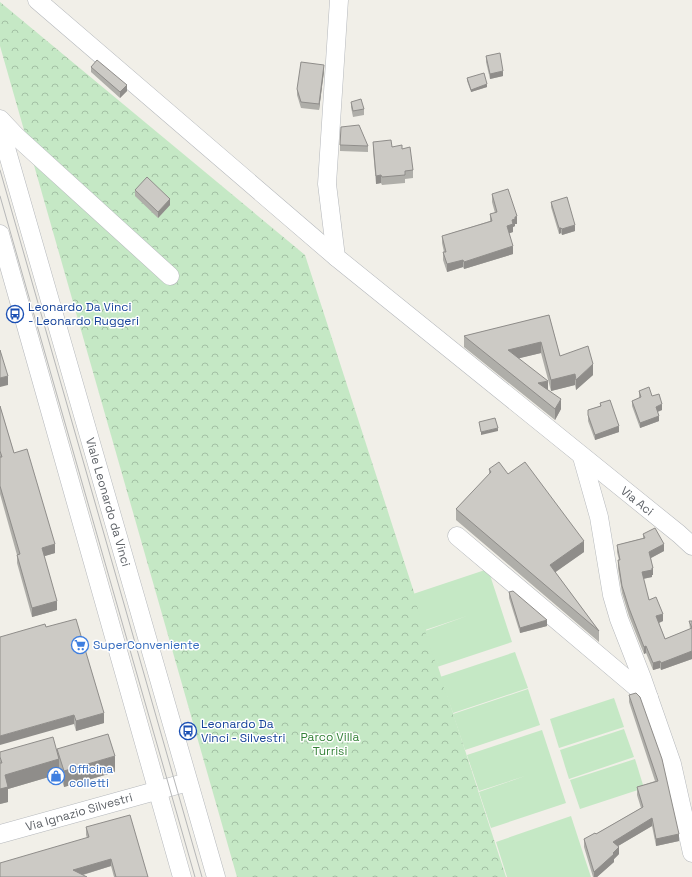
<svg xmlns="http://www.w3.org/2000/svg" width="692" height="877" viewBox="0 0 692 877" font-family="'Space Grotesk',sans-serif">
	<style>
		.forest { fill: url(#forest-crowns) }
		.garden { fill: #c5e8c5 }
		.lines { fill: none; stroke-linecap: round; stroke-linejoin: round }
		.minor-casing { stroke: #b5b8bc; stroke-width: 19 }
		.minor { stroke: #fff; stroke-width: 18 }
		.tram { stroke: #b6b7b8; stroke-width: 1 }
		.wall { fill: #afaea9 }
		.shaded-wall { fill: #8f8d8a }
		.building { fill: #cccac5; stroke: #8f8d8a }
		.labels { text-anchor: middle; stroke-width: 3; stroke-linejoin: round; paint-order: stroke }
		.transit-label { font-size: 12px; fill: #164399; stroke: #fff; text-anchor: start }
		.street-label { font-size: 12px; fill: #5f6368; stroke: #fff }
		.shop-label { font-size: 12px; fill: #366cbe; stroke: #fff; text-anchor: start }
		.park-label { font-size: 12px; fill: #348238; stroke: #fff }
	</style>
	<defs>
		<pattern id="forest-crowns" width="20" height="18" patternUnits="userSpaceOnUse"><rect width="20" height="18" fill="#c5e8c5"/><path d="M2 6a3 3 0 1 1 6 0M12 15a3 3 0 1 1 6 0" fill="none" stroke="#a3c0a4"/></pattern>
	</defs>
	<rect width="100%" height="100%" fill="#f1efe8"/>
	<path class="forest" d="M0 2 305 255 506 877H237L0 46Z"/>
	<g class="garden">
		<path d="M488 569 512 642 437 667 425 631 467 616 425 630 413 594Z"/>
		<path d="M515 652 528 688 453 713 440 677Z"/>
		<path d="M528 689 540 725 465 750 453 714Z"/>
		<path d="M614 698 624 727 559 748 550 719Z"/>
		<path d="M624 729 634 757 569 779 560 750Z"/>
		<path d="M542 730 566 803 491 828 479 792 525 776 479 791 467 755Z"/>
		<path d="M635 759 644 788 580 809 570 780Z"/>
		<path d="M571 816 583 853 537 868 583 853 591 877H507L496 842Z"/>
	</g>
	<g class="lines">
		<g class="minor-casing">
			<g id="minor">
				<path d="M37 0 336 257"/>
				<path d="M339 0 327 184 336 257 679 534 692 546"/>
				<path d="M0 119 16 136 170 276"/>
				<path d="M0 127 216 877"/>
				<path d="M0 234 182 877"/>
				<path d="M582 457 599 517 612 595 619 619 642 678 672 764 692 853"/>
				<path d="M457 536 649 698"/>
				<path d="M0 834 188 782"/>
			</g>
		</g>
		<use href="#minor" class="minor"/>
		<g class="tram">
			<path d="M0 170 202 877"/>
			<path d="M0 196 195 877"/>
		</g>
	</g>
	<g class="wall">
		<path d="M486 56 503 76 490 79 486 62Z"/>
		<path d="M91 67 127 91 120 98 91 72Z"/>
		<path d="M324 71 319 110 301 108 297 95V89Z"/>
		<path d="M467 78 487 87 471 92 467 81Z"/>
		<path d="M351 102 364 109V115L353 117 351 107Z"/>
		<path d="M373 142 402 149 413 170V178L405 179V183L382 185 381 183 376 184 373 150Z"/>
		<path d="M340 145 368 146V152L340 151Z"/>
		<path d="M135 190 170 205 158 218 135 196Z"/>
		<path d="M492 194 517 224H515V226L513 227V232L509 233 513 254 464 269 463 267 447 272 443 260V252H444L442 243V236L490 221V214L495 213 492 202Z"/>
		<path d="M551 202 575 231 562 235 561 233 559 234 551 207Z"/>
		<path d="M549 315 560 356 593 375 576 390 575 385 551 391 541 353 519 358 548 390 561 409 555 420 464 347V336Z"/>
		<path d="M639 391 652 396 662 410 658 412 659 421 640 428 632 406V401L639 398Z"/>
		<path d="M600 403 619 432 595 440 588 421V410L600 406Z"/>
		<path d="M0 406 14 453 55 553 44 556 57 610 32 617 17 563V555L0 494Z"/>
		<path d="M489 469 508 474 584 552 555 572 599 631V642L456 520V509L489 475Z"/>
		<path d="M643 534 664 551 651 558 653 575H652V577L643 579 649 600 663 621 659 623 665 639 690 629 689 621H692V659L661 670 660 668 653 670 646 653 644 654 629 616 622 593 618 568V560H619L617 552V545L643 538Z"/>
		<path d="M509 592 547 626 520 633 509 598Z"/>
		<path d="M46 627 104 723 76 731Z"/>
		<path d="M629 695 679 841 656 846 652 826 618 846 619 854 614 859V862L597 877H593L584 847V839L596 834 641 808 637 795V787L655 781 629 702Z"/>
		<path d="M57 749 115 772 64 787 59 771V774L8 789V802L0 804V752L57 753Z"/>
		<path d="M86 827 148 877H114L111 866 83 875 0 877 87 838 86 835Z"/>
	</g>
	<g class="shaded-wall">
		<path d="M324 65V71L319 110V104Z"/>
		<path d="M503 71V76L490 79V74Z"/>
		<path d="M487 84V87L471 92V90Z"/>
		<path d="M127 85V91L120 98V92Z"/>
		<path d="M381 175V183L376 184V176Z"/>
		<path d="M170 199V205L158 218V212Z"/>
		<path d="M517 216V224H515V226L513 227V232L507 234V226L512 220 515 217Z"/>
		<path d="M575 225V231L562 235V229Z"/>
		<path d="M559 228H561V233L559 234Z"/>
		<path d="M513 246V254L464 269V262Z"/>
		<path d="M463 260V267L447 272V264Z"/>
		<path d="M541 342V353L508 361V350Z"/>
		<path d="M593 364V375L576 390V380Z"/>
		<path d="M575 374V385L551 391V380Z"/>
		<path d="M8 376V385L0 387V378Z"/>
		<path d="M548 381V391L538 383Z"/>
		<path d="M561 399V409L555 420V409Z"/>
		<path d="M662 404V410L656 412V407Z"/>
		<path d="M659 416V421L640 428V423Z"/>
		<path d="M619 426V432L595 440V435Z"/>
		<path d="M498 428V431L481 435V432Z"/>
		<path d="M584 541V552L550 576V565Z"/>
		<path d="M55 544V553L42 557V548Z"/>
		<path d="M664 544V551L649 559V552Z"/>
		<path d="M653 568V575H652V577L642 579V572Z"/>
		<path d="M57 601V610L32 617V608Z"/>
		<path d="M663 614V621L656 624V616Z"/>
		<path d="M547 620V626L520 633V628Z"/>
		<path d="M646 646V653L644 654V647Z"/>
		<path d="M692 651V659L661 670V663Z"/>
		<path d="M660 661V668L653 670V663Z"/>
		<path d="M104 713V723L76 731V721Z"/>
		<path d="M74 715V724L0 745V736Z"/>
		<path d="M115 756V772L64 787V771Z"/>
		<path d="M59 759V774L8 789V802L0 804V789L5 775Z"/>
		<path d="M652 818V826L613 849V842Z"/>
		<path d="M679 834V841L656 846V839Z"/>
		<path d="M619 847V854L614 859V862L597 877H594V872Z"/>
		<path d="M111 859V866L75 877 73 870Z"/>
	</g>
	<g class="building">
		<path d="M500 53 503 71 490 74 486 56Z"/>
		<path d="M97 60 127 85 120 92 91 67Z"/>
		<path d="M301 62 324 65 319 104 301 102 297 89Z"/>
		<path d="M484 73 487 84 471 90 467 78Z"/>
		<path d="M361 99 364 109 353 111 351 102Z"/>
		<path d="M359 125 368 146 340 145 341 127Z"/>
		<path d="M391 140 392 147 402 145V149L410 147 413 170 405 171V175L382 177 381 175 376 176 373 142Z"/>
		<path d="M147 177 170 199 158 212 135 190Z"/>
		<path d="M508 189 517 216 515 217V219L512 220 513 224 507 226 513 246 464 262 463 260 447 264 443 252H446L442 236 492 221 490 214 497 212 492 194Z"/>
		<path d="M567 197 575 225 562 229 561 228H559L551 202Z"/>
		<path d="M549 315 560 356 588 346 593 364 576 380 575 374 551 380 541 342 508 350 548 381 538 383 561 399 555 409 464 336Z"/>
		<path d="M0 350 8 376 0 378Z"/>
		<path d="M649 387 652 396 659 394 662 404 656 407 659 416 640 423 632 401 641 397 639 391Z"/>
		<path d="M610 400 619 426 595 435 588 415V410L601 406 600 403Z"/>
		<path d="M0 406 14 453 27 449 55 544 42 548 57 601 32 608 17 555 20 554 0 486V457H2L0 451Z"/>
		<path d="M495 418 498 428 481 432 479 422Z"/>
		<path d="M499 462 508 474 525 462 584 541 550 565 599 631 456 509 491 472 489 469Z"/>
		<path d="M655 528 664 544 649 552 653 568H652V570L642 572 649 600 656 597 663 614 656 616 665 639 692 628 689 621H692V651L661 663 660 661 653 663 646 646 644 647 629 608 622 586 618 560H620L617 545 645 538 643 534Z"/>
		<path d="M513 591 547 620 520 628 509 592Z"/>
		<path d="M76 619 104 713 76 721 74 715 0 736V637L45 624 46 627Z"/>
		<path d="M636 693 640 697 662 759 679 834 656 839 652 818 613 842 619 847 613 853 614 854 594 872 584 839 595 833 596 834 643 807 637 787 658 781 629 695Z"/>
		<path d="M108 734 115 756 64 771 57 749Z"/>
		<path d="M53 737 59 759 5 775 8 787 0 789V763H2L0 757V752Z"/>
		<path d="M130 815 148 877H116L111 859 73 870 87 877H0V863L89 837 86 827Z"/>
	</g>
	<defs>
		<g id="bus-ring" transform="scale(0.9)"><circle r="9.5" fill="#fff" stroke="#1a4fb4" stroke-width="1.5"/><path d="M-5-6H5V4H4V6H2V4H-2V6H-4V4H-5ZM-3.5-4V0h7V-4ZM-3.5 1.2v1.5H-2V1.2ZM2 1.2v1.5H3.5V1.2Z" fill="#1a4fb4"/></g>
		<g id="supermarket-ring" transform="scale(0.9)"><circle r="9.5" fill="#fff" stroke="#3f7fe0" stroke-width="1.5"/><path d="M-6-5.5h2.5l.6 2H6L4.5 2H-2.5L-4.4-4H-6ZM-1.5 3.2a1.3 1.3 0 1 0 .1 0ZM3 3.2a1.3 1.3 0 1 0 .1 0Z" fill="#3f7fe0"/></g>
		<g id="shop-ring" transform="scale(0.9)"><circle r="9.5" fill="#fff" stroke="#3f7fe0" stroke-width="1.5"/><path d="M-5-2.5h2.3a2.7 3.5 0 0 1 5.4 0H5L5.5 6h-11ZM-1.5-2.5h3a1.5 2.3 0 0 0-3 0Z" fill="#3f7fe0"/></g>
	</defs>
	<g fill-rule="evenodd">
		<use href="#bus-ring" x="15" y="314"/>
		<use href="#supermarket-ring" x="80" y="645"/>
		<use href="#bus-ring" x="188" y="731"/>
		<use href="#shop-ring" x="56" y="776"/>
	</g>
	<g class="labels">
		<g class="transit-label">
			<text x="28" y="311">Leonardo Da Vinci<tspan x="28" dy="14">- Leonardo Ruggeri</tspan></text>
			<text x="201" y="728">Leonardo Da<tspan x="201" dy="14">Vinci - Silvestri</tspan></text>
		</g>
		<g class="street-label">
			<text transform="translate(637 501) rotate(39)" y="4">Via Aci</text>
			<text transform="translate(108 502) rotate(74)" y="4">Viale Leonardo da Vinci</text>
			<text transform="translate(79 812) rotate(-16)" y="4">Via Ignazio Silvestri</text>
		</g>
		<g class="shop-label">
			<text x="93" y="649">SuperConveniente</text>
			<text x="69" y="773">Officina<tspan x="69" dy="14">colletti</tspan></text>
		</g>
		<g class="park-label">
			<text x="330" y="741">Parco Villa<tspan x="330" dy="14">Turrisi</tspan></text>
		</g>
	</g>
</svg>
